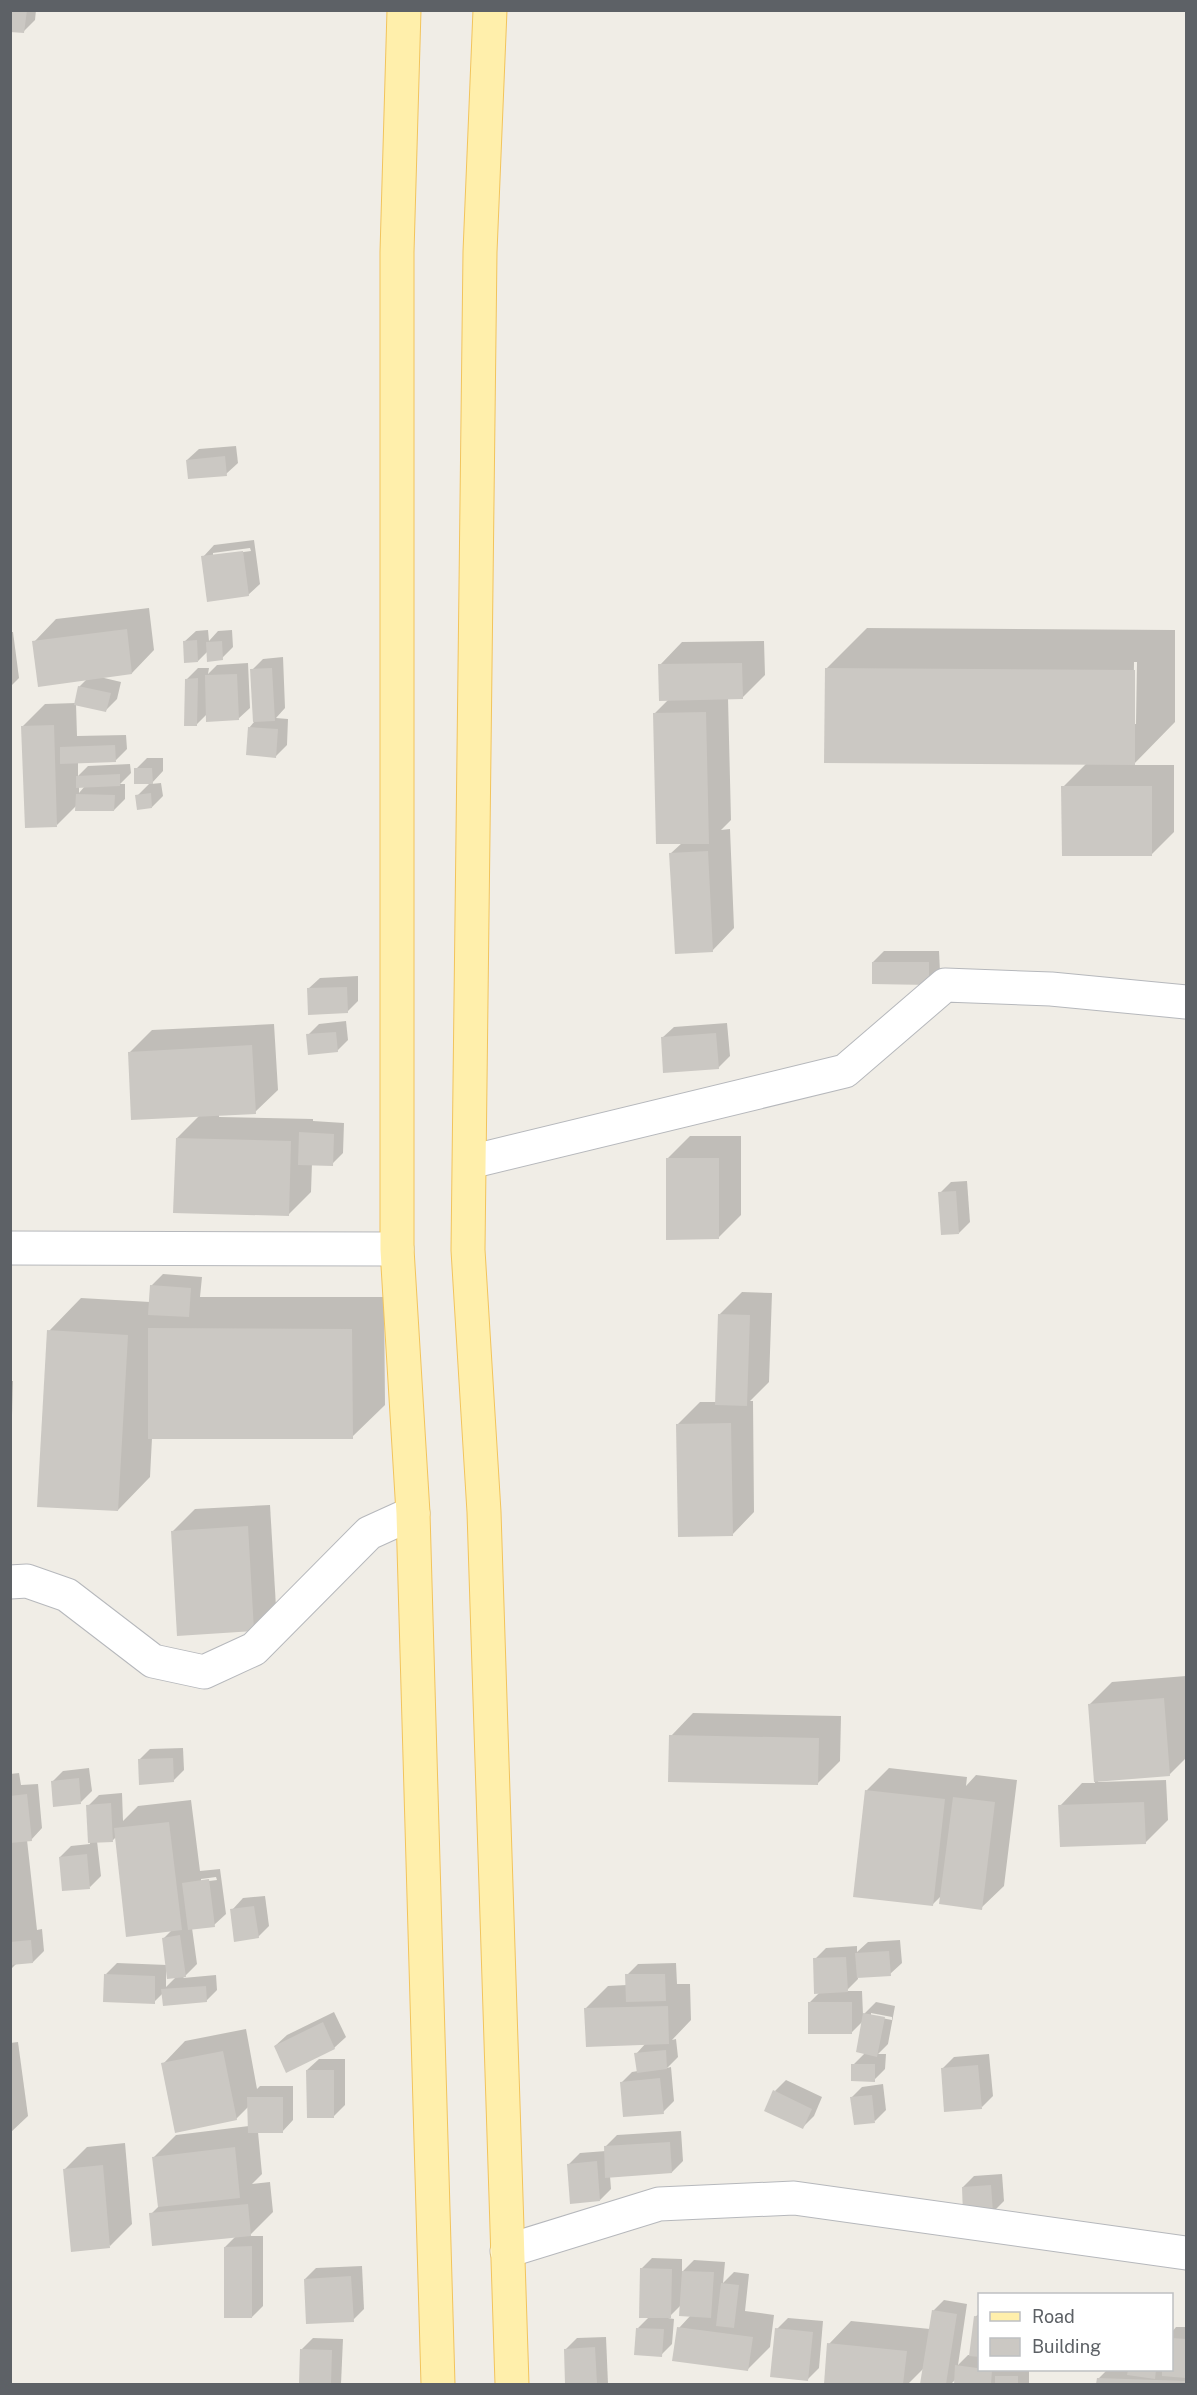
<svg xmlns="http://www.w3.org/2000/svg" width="1197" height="2395" viewBox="0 0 1197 2395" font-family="'Public Sans',sans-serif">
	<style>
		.shadow { fill: #0003; fill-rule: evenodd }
		.building { fill: #cbc8c3 }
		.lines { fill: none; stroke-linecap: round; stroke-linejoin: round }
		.minor-casing { stroke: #b6b8bc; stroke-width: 35 }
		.primary-casing { stroke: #f2c45c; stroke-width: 35 }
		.minor { stroke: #fff; stroke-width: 33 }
		.primary { stroke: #ffefab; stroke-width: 33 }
	</style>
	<rect width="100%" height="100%" fill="#f0ede6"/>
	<g class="shadow">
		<path d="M10 10H36L35 20 23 32Z"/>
		<path d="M236 446 238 463 226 474 187 460 199 449Z"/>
		<path d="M254 540 260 584 248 595 203 557 214 545ZM250 548 251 551 213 556V553Z"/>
		<path d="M149 608 154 650 132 673 100 677 121 682 117 699 106 710 76 704 77 736 126 735 127 749 116 760 78 762V776L88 766 130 764 131 773 120 784H125V799L114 810 77 805 57 825 23 726 45 704 76 703 79 687 87 679 34 642 56 619ZM85 786 79 793V787Z"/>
		<path d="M867 628 1175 630V722L1133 765H1174V832L1152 854 1063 787 1087 763 826 669ZM1134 662H1137L1136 724H1133Z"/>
		<path d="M208 630 209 641 218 631 232 630 233 647 222 658 208 651 198 661 184 642 196 631Z"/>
		<path d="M10 632H13L19 678 10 687Z"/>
		<path d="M764 641 765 675 742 698H728L731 820 721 830 730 829 734 928 712 951 670 854 682 843 654 714 669 699 660 665 682 642Z"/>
		<path d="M283 657 285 708 276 718 288 719 287 745 276 756 249 728 254 722 252 670 263 659Z"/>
		<path d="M248 663 250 708 238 719 207 714 197 724 187 679 198 668H209L208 674 217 665Z"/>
		<path d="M147 758H163V771L151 784 161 783 163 796 152 807 137 796 150 783 136 769Z"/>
		<path d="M884 951H939L940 972 929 983 873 962Z"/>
		<path d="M358 976V1001L347 1012 308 989 320 978Z"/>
		<path d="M346 1021 348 1040 337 1051 308 1035 319 1024Z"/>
		<path d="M727 1023 730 1056 718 1068 662 1038 674 1027Z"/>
		<path d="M274 1024 278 1090 255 1112 219 1114V1117L313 1119V1121L344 1123 343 1153 332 1164 312 1163 311 1192 288 1215 177 1138 200 1115 129 1053 152 1030Z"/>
		<path d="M690 1136H741V1215L718 1238 667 1159Z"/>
		<path d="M967 1181 970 1222 959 1233 940 1193 951 1182Z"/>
		<path d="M163 1274 202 1277 200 1297H384L385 1405 352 1437 152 1438 150 1477 118 1510 49 1331 81 1298 150 1302 151 1286Z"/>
		<path d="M742 1292 772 1293 769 1382 750 1401H753L754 1512 732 1535 677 1425 700 1402H717L720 1314Z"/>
		<path d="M10 1381H13L10 1485Z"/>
		<path d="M270 1505 276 1607 254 1630 173 1531 195 1509Z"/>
		<path d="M1186 1676V1758L1169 1775 1098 1780V1782L1166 1780 1168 1820 1145 1843 1060 1806 1082 1783H1095L1089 1705 1112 1682Z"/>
		<path d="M693 1713 841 1716 840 1761 818 1783 671 1736Z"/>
		<path d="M183 1748 184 1770 173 1781 139 1760 150 1749Z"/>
		<path d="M89 1768 92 1791 81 1802 52 1782 63 1771Z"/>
		<path d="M889 1768 967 1777 966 1786 976 1775 1017 1780 1004 1886 981 1908 942 1895 933 1904 866 1791Z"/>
		<path d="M19 1773 21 1785 38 1784 42 1828 31 1840H27L37 1930 42 1929 44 1951 33 1962 17 1963 10 1970V1774Z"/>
		<path d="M122 1793 123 1821 138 1806 191 1800 200 1871 220 1869 226 1914 214 1925 192 1928 197 1964 183 1978 216 1975 217 1990 206 2001 163 1993 154 2002 106 1974 117 1963 167 1965 164 1938 172 1930 116 1837 113 1840 97 1841 101 1876 90 1887 60 1857 71 1846 90 1844 88 1806 99 1795ZM216 1877 217 1880 201 1882V1879ZM166 1970 176 1977 166 1987Z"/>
		<path d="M265 1896 269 1926 258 1937 232 1910 243 1898Z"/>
		<path d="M900 1940 902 1963 890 1974 858 1976V1979L846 1991H862L863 2015 876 2002 895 2006 888 2044 878 2054H886L885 2069 874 2080 853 2065 865 2053 864 2020 852 2032 809 2003 820 1992 815 1959 826 1948 857 1946V1952L868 1942ZM871 2013 892 2017V2020L871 2016Z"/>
		<path d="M676 1963 677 1984H690L691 2020 672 2040 676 2039 678 2057 667 2068 671 2067 674 2101 663 2112 621 2083 632 2072 638 2071 636 2054 646 2043 586 2008 608 1986 627 1985V1975L638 1964Z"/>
		<path d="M334 2012 346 2037 334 2048 275 2046 287 2035Z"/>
		<path d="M246 2029 257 2089 260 2086H293V2120L282 2132H258L262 2174 252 2184 270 2182 273 2212 249 2236H263V2306L252 2317 225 2247 237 2235 151 2214 160 2205 154 2157 176 2135 249 2126V2106L236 2119 163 2064 185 2041Z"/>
		<path d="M18 2042 28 2116 10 2133V2043Z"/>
		<path d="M989 2054 993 2096 982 2107 943 2068 954 2057Z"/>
		<path d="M319 2059H345V2105L334 2116 307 2070Z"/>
		<path d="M786 2080 822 2097 814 2116 803 2127 775 2091Z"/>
		<path d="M883 2084 886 2110 875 2121 851 2098 862 2087Z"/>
		<path d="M681 2131 683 2161 672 2172 610 2176 611 2189 600 2200 569 2164 580 2153 606 2151V2146L617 2135Z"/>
		<path d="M125 2143 132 2224 110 2246 65 2169 87 2147Z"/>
		<path d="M1002 2174 1004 2201 993 2212 963 2187 974 2176Z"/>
		<path d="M652 2258 682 2259V2272L694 2260 725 2262 723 2283 734 2272 749 2274 745 2311 774 2315 770 2347 747 2370 679 2328 691 2315 681 2305 668 2318 674 2319 672 2344 661 2355 638 2328 650 2316 641 2269Z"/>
		<path d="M362 2266 364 2309 353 2320 305 2279 316 2268Z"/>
		<path d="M944 2300 967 2304 958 2365 968 2355H971L975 2317 980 2313V2370H1029V2384H956V2379L951 2384H922L924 2368 908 2384 825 2382 829 2344 851 2321 930 2329 933 2311Z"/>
		<path d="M788 2318 823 2321 819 2368 808 2379 777 2329Z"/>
		<path d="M1176 2327H1186V2384H1098V2379L1107 2370H1172V2332Z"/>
		<path d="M606 2337 608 2384H567L566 2349 577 2338Z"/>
		<path d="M313 2338 343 2339 341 2384H301L302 2349Z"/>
	</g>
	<g class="building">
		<path d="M10 10H27L24 33 10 32Z"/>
		<path d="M225 456 227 476 188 479 186 460Z"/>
		<path d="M243 551 249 596 207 602 201 556Z"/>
		<path d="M127 629 132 674 38 687 32 641Z"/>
		<path d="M197 640 198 662 184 663 183 641Z"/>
		<path d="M222 641 223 660 207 662 206 642Z"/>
		<path d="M742 663 743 699 659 701 658 664Z"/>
		<path d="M272 668 275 721 253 722 250 669Z"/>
		<path d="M825 668 1135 670V765L824 763Z"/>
		<path d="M237 674 239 720 206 722 205 675Z"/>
		<path d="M198 678 197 726H184L185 679Z"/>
		<path d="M78 686 111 693 106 712 74 705Z"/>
		<path d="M706 712 709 844H656L653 713Z"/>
		<path d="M54 725 57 827 25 828 21 726Z"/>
		<path d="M248 727 278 729 276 758 246 755Z"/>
		<path d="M115 745 116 762 60 764V747Z"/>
		<path d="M134 768H152L153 784H134Z"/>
		<path d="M120 774V786L76 788V776Z"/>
		<path d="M1061 786H1152V856H1062Z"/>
		<path d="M151 793 152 808 137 810 135 795Z"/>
		<path d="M76 794 115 795 114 811H75Z"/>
		<path d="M708 851 713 952 675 954 669 853Z"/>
		<path d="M872 962H929V985L872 984Z"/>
		<path d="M347 987 348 1013 308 1015 307 988Z"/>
		<path d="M336 1032 338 1052 308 1055 306 1034Z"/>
		<path d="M716 1033 719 1069 663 1073 661 1037Z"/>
		<path d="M252 1045 256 1114 131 1120 128 1052Z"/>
		<path d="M299 1132 334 1134 333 1166 298 1165Z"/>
		<path d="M176 1138 291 1141 289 1216 173 1213Z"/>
		<path d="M666 1158H719V1239L666 1240Z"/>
		<path d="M956 1191 959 1234 941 1235 938 1192Z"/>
		<path d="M150 1285 191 1288 189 1317 148 1315Z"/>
		<path d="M718 1314 750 1315 747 1406 715 1405Z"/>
		<path d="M148 1328 352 1329 353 1439H148Z"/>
		<path d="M47 1330 128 1335 118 1511 37 1507Z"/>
		<path d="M731 1423 733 1536 678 1537 676 1424Z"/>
		<path d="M248 1526 254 1631 177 1636 171 1531Z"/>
		<path d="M1164 1698 1170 1776 1094 1782 1088 1704Z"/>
		<path d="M669 1735 819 1738 818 1785 668 1782Z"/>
		<path d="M173 1758 174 1782 139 1785 138 1759Z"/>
		<path d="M79 1778 81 1804 53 1807 51 1781Z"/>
		<path d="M865 1790 945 1799 933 1906 853 1897Z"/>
		<path d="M27 1794 32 1841 10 1843V1796Z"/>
		<path d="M953 1797 995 1802 982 1910 939 1904Z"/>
		<path d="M1144 1802 1146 1844 1060 1847 1058 1805Z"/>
		<path d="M111 1803 113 1842 88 1843 86 1805Z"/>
		<path d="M169 1822 182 1930 126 1937 114 1828Z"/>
		<path d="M87 1854 90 1889 62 1891 59 1857Z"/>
		<path d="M209 1879 215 1927 188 1930 182 1883Z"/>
		<path d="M254 1906 259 1938 234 1942 230 1909Z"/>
		<path d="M180 1935 186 1977 167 1979 162 1938Z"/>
		<path d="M31 1940 33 1963 11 1965 10 1942Z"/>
		<path d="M889 1951 891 1976 857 1978 855 1953Z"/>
		<path d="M846 1957 848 1992 814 1994 813 1958Z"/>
		<path d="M104 1974 155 1976V2004L103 2002Z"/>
		<path d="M625 1974H665L666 2001 626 2002Z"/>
		<path d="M206 1986 207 2002 163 2006 161 1989Z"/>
		<rect x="808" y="2002" width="44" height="32"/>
		<path d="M668 2006 669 2044 586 2047 584 2008Z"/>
		<path d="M863 2013 885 2017 877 2057 856 2052Z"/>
		<path d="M323 2022 335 2049 286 2073 274 2046Z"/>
		<path d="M666 2050 667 2069 637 2073 634 2053Z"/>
		<path d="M223 2051 237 2120 175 2133 161 2063Z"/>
		<path d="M851 2064H875V2082L851 2081Z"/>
		<path d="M978 2065 982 2109 944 2112 941 2068Z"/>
		<path d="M306 2070H334V2118H307Z"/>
		<path d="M660 2078 664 2114 623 2117 620 2082Z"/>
		<path d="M773 2090 812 2109 803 2129 764 2111Z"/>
		<path d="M872 2095 875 2123 854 2125 850 2097Z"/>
		<path d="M247 2097H283V2133H248Z"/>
		<path d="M670 2142 672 2173 605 2178 604 2146Z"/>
		<path d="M235 2147 240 2198 158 2207 152 2157Z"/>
		<path d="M597 2161 600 2201 570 2204 567 2164Z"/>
		<path d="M103 2165 110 2248 71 2252 63 2169Z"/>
		<path d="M991 2185 993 2213 963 2215 962 2187Z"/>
		<path d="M248 2204 251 2236 152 2246 149 2213Z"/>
		<path d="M252 2246V2318H224V2247Z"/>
		<path d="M640 2268 672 2269 671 2318H639Z"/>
		<path d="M682 2271 714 2272 711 2318 679 2316Z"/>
		<path d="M351 2276 354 2322 306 2324 304 2279Z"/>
		<path d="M721 2283 739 2285 734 2328 716 2326Z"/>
		<path d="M932 2310 957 2314 946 2384H920Z"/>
		<path d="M974 2316 980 2317V2357L969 2356Z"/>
		<path d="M677 2327 753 2337 748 2371 672 2361Z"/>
		<path d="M636 2328 664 2329 662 2357 634 2355Z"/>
		<path d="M775 2328 813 2332 808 2381 770 2377Z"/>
		<path d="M1172 2338 1186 2339V2378L1162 2376V2370H1172Z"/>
		<path d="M827 2343 907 2351 903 2384H824Z"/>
		<path d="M595 2347 597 2384H565L564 2349Z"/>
		<path d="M300 2349 332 2350 331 2384H299Z"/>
		<path d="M955 2365 992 2370 991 2384H954Z"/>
		<path d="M1128 2370H1156L1155 2379 1127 2375Z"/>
		<rect x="995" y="2376" width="23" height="8"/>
		<path d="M1097 2378 1186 2381V2384H1096Z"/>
	</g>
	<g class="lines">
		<g class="minor-casing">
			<g id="minor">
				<path d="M470 1162 845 1071 945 985 1051 989 1186 1002"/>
				<path d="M10 1248 397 1249"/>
				<path d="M10 1582 27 1581 67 1595 153 1661 204 1672 254 1649 369 1533 413 1513"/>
				<path d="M507 2251 659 2204 794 2198 1186 2253"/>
			</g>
		</g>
		<g class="primary-casing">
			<g id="primary">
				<path d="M404 10 397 252V1249L413 1513 438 2384"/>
				<path d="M490 10 480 252 468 1250 484 1512 512 2384"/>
			</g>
		</g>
		<use href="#minor" class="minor"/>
		<use href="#primary" class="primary"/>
	</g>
	<rect width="1197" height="2395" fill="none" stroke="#5d6166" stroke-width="24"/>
	<rect x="978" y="2293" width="195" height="78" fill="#ffffff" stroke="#bec0c2" stroke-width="1.5"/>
	<rect x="990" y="2312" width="30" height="9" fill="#ffefab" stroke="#bec0c2" stroke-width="1.5"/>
	<text x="1032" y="2323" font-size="18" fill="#5d6166">Road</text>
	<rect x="990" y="2338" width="30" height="18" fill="#cbc8c3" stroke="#bec0c2" stroke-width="1.5"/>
	<text x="1032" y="2353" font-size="18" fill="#5d6166">Building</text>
</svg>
